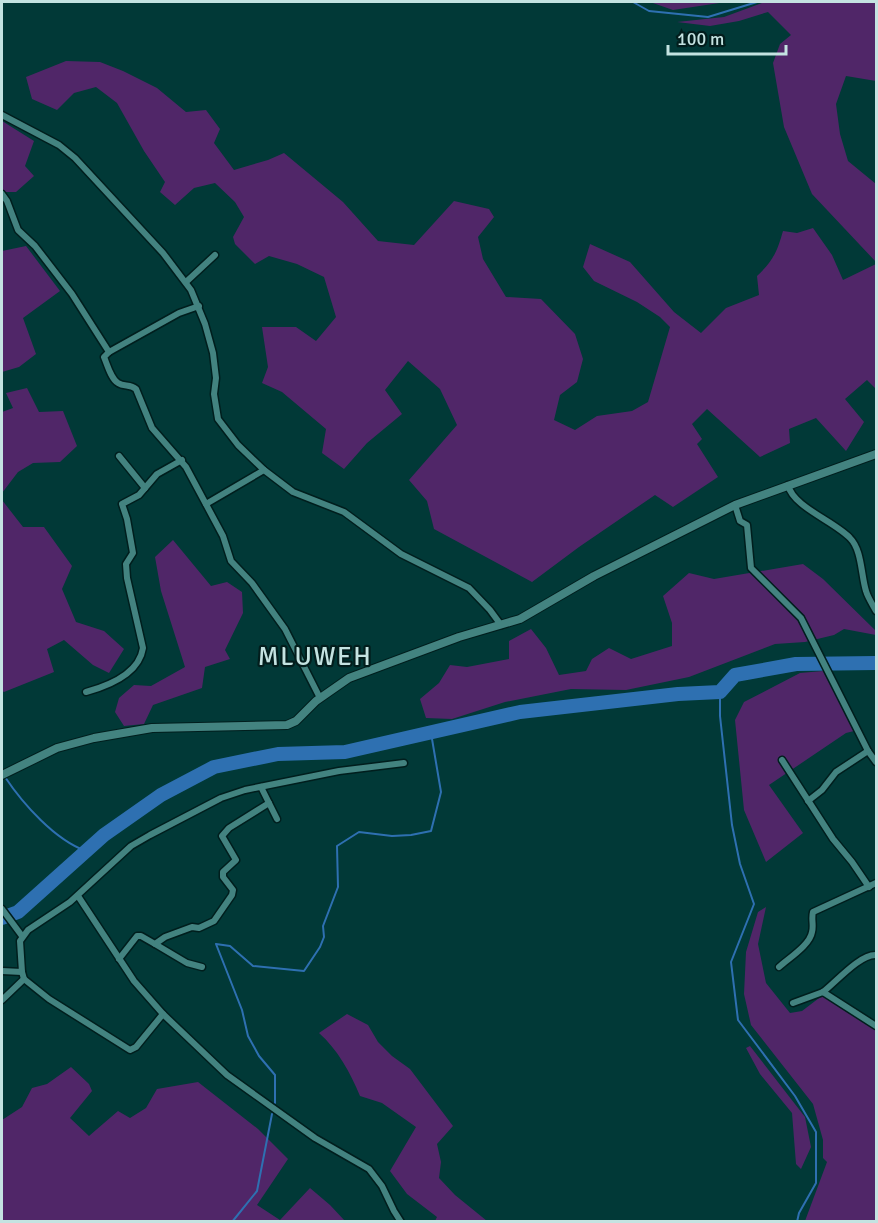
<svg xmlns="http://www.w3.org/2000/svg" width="878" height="1223" viewBox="0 0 878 1223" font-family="Signika,sans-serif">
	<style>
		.green { fill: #502668 }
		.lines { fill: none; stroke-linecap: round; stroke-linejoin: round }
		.stream { stroke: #2e70b1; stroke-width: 2 }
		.river { stroke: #2e70b1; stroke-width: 14 }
		.minor-casing { stroke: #001e1d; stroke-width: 9 }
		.tertiary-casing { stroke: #001e1d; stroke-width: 10 }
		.minor { stroke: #438380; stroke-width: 6 }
		.tertiary { stroke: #438380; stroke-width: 8 }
		.labels { text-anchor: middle; stroke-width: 4.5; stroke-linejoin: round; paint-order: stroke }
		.quarter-label { font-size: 26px; letter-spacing: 1.5px; fill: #c4e3e1; stroke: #021d1c }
	</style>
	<rect width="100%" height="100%" fill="#013937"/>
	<g class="green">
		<path d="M650 2H726L673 10Z"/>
		<path d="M765 2H876V81L846 76 836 104 840 134 848 161 876 184V262L812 194 784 127 773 63 780 44 791 35 768 12 739 21 710 26 677 22 724 17Z"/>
		<path d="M66 61 100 62 123 71 157 88 186 112 206 110 220 129 214 143 234 170 268 160 284 153 343 202 378 241 414 245 454 201 489 209 494 217 478 237 483 259 506 297 541 299 575 334 583 359 577 382 560 395 554 420 575 430 597 416 632 411 648 402 670 327 660 317 637 302 594 281 583 267 590 244 630 262 674 312 701 333 726 308 759 295 757 276C773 261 777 252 783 231L797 233 813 228 832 255 843 280 876 264V389L867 380 845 399 864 422 846 451 816 418 789 429 790 443 760 457 707 409 692 424 702 439 697 444 718 477 673 507 655 495 579 547 532 582 434 529 427 501 409 480 457 425 440 389 408 361 385 390 402 414 367 443 344 469 322 453 326 429 282 392 262 383 268 367 262 327H296L316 341 336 317 324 277 297 264 269 256 255 264 235 244 233 237 244 217 235 202 215 183 194 188 175 205 160 192 165 182 144 151 117 103 96 87 74 93 57 110 32 99 26 77Z"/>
		<path d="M2 121 34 141 25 166 34 176 16 192H2Z"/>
		<path d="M26 246 60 291 23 318 36 354 19 367 2 372V251Z"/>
		<path d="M27 388 39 412 63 411 77 446 60 462 33 463 18 472 2 493V412L13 408 6 393Z"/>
		<path d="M2 500 23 527H44L72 566 62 589 76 622 104 631 124 649 109 673 93 665 64 640 47 649 54 672 4 692 2 691Z"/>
		<path d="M173 540 211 586 227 582 242 592 243 613 225 650 230 659 205 667 202 688 153 705 144 724 124 726 115 712 119 698 134 685 151 686 185 667 161 591 155 557Z"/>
		<path d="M803 564 823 579 876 631V635L844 629 834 635 805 642 775 644 689 677 626 690 571 689 505 702 452 719 426 718 420 699 439 683 450 665 467 667 509 659V641L531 629 546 648 559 675 586 671 592 659 609 648 631 659 672 646V623L663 596 689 573 714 579Z"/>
		<path d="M823 671 854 731 846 733 769 785 803 833 766 862 744 810 735 720 744 702 800 673Z"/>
		<path d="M766 907 758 944 766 983 790 1013 802 1011 827 992 876 1023V1221H805L827 1162 823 1158V1140L813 1104 751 1025 744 994 746 952 758 912Z"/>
		<path d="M347 1014 368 1025 378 1042 392 1056 410 1069 453 1126 437 1144 441 1162 439 1178 455 1195 487 1221H435L437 1217 407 1194 390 1171 416 1127 382 1103 360 1096C350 1072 338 1050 319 1033Z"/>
		<path d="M750 1046 805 1117 811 1147 801 1169 796 1164 792 1113 760 1074 746 1048Z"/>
		<path d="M71 1067 89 1084 92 1091 70 1118 89 1136 118 1111 130 1118 146 1108 157 1089 198 1082 258 1129 288 1159 257 1205 280 1220 310 1188 330 1205 345 1221H2V1120L22 1107 32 1088 47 1084Z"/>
	</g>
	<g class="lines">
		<g class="stream">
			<path d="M633 2 649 11 708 17 757 2"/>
			<path d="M720 692V716L732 825 740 864 754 904 731 962 738 1020 795 1096 816 1132V1183L799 1213 797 1222"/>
			<path d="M5 777C23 804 55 840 86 851"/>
			<path d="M275 1103V1075L259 1056 248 1036 242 1010 216 944 230 946 253 966 304 971 320 947 324 937 323 926 338 887 337 846 359 832 392 836 411 835 431 831 441 792 431 733"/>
			<path d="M232 1222 257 1191 272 1114"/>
		</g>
		<path class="river" d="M2 918 18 912 104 835 161 795 214 767 278 754 345 752 520 712 678 694 720 692 735 675 796 664 876 663"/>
		<g class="minor-casing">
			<g id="minor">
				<path d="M2 115 59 145 75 158 163 253 191 290 205 324 213 353 216 378 214 394 218 419 238 445 264 470 293 492 344 512 401 554 469 588 490 610 501 625"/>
				<path d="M2 194 7 201 18 230 35 246 72 294 109 352 104 357C107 364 111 379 118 383 124 387 130 384 136 389L152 428 186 467 223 536 231 561 252 583 285 629 320 698"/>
				<path d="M186 282 215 255"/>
				<path d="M109 352 179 313 199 306"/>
				<path d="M788 485C793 507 834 521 850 538 862 550 861 575 866 591 868 598 873 605 876 611"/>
				<path d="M145 488 157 474 182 460"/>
				<path d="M206 504 264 470"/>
				<path d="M735 505 740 521 747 525 751 568 801 618 868 751 876 762"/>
				<path d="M86 692C108 686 139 674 143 648L127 578 126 564 133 553 127 519 122 504 139 495 145 488 119 456"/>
				<path d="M782 760 833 839 852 862 869 887"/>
				<path d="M808 801 822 790 836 772 868 751"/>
				<path d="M269 803 277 819"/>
				<path d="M78 896 134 981 163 1014 227 1075 315 1138 369 1169 382 1186 394 1211 401 1222"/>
				<path d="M2 909 22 936"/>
				<path d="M155 944 187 963 202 967"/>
				<path d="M119 959 137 936H141L155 944 165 937 192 927 199 928 214 921 232 895 233 890 223 877V872L236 860 222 836 229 828 269 803 261 787"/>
				<path d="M779 967C789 958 810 945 812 932 814 925 811 919 813 912L876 883"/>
				<path d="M2 971 22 972 20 941 28 930 70 902 131 846 150 835 221 798 245 790 339 771 404 763"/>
				<path d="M22 972 24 979 49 999 130 1050 136 1047 163 1014"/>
				<path d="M823 992C836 982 860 954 876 955"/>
				<path d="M2 1000 24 979"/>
				<path d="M793 1003 823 992 876 1026"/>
			</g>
		</g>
		<g class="tertiary-casing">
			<path id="tertiary" d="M2 775 57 748 94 738 152 728 287 725 296 721 316 701 349 678 459 637 520 619 594 576 735 505 876 454"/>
		</g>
		<use href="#minor" class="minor"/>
		<use href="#tertiary" class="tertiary"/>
	</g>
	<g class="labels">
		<g class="quarter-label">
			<text x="315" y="665">MLUWEH</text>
		</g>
	</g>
	<rect width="878" height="1223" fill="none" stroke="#c4e3e1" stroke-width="6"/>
	<path d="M668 45v9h118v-9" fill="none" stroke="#c4e3e1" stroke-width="3"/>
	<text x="677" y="45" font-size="18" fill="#c4e3e1" stroke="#021d1c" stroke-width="4.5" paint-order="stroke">100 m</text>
</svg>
